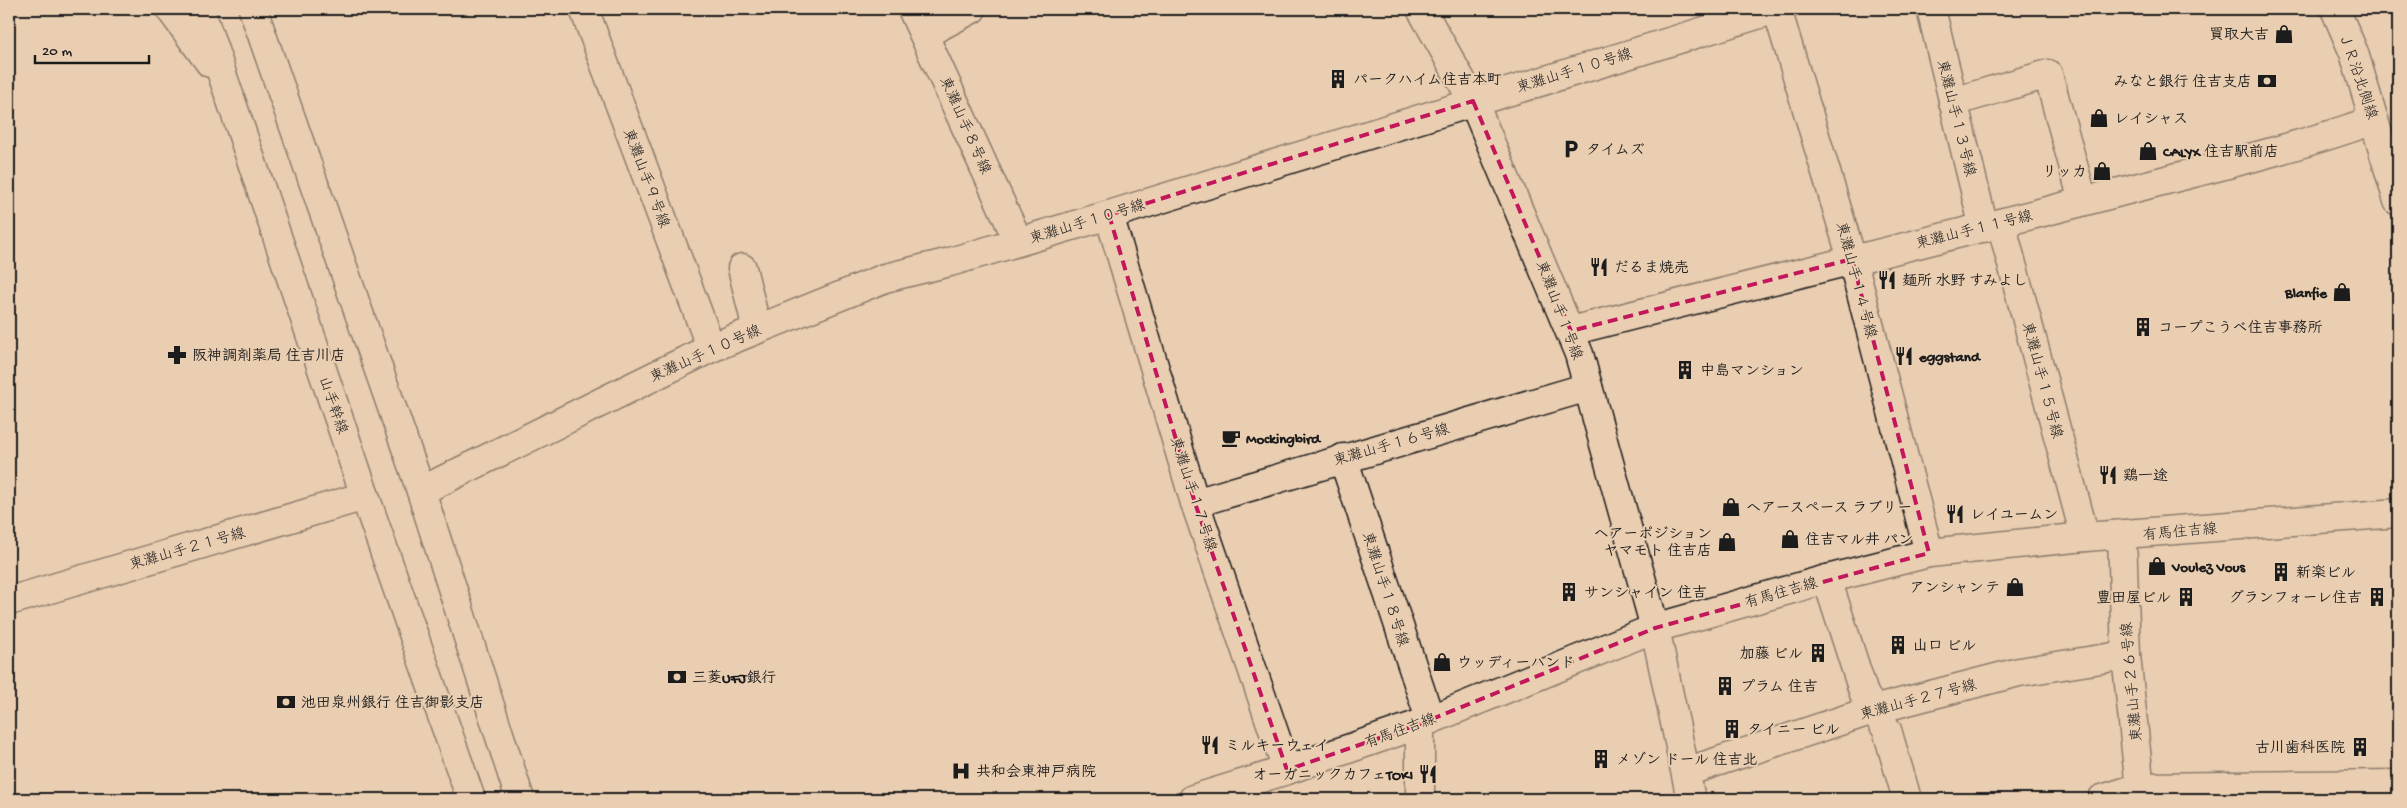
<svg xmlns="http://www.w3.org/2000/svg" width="2407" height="808" viewBox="0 0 2407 808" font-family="'Gochi Hand','Klee One',sans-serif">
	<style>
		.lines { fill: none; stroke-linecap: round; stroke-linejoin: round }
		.minor-casing { stroke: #1c1c1c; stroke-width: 31 }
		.minor { stroke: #eaceb1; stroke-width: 28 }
		.marked { fill: none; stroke: #c2185b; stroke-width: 4; stroke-dasharray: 10 6; stroke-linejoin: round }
		.labels { text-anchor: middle; stroke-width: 4; stroke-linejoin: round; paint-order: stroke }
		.poi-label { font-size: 15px; font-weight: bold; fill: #1c1c1c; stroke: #eaceb1; text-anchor: start }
		.street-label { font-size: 15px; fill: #1c1c1c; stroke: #eaceb1 }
	</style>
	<rect width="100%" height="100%" fill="#eaceb1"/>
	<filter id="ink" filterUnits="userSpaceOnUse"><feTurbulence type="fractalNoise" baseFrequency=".02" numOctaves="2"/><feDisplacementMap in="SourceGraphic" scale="10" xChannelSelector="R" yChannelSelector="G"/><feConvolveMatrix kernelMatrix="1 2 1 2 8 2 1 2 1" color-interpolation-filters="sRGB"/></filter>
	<g filter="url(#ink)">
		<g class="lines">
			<g class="minor-casing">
				<g id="minor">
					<path d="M170 9 210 63"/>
					<path d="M200 9 365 496 471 799"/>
					<path d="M253 9 421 491 520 799"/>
					<path d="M584 9 711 348"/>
					<path d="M912 9 1018 241"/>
					<path d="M1421 9 1473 101 1579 354 1655 628 1691 799"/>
					<path d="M1777 9 1852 259 1929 553"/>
					<path d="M1931 9 1984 228"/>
					<path d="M2335 9 2354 53 2398 201"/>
					<path d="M925 34 972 9"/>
					<path d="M1953 102 2048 74 2083 201"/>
					<path d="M1109 215 1195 503 1287 770"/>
					<path d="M2001 223 2085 537"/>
					<path d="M742 268 757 329"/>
					<path d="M1571 331C1746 286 1922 244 2097 198 2190 173 2284 152 2374 120"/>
					<path d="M1343 458 1430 719"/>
					<path d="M421 491 711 348 885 278 950 262 1109 215 1776 9"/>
					<path d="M1195 503 1588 387"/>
					<path d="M2122 535 2126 655 2141 799"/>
					<path d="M1827 579 1864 694 1887 730 1907 799"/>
					<path d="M9 601 365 496"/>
					<path d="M1420 724V799"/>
					<path d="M1686 772 1873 710 2019 672 2126 655"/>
					<path d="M1193 799 1287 770 1420 724 1655 628 1827 579 1929 553 2085 537 2398 513"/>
					<path d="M2102 799 2140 787 2398 784"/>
				</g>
			</g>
			<use href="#minor" class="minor"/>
		</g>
	</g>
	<path d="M0 0H2407V808H0ZM1473 101 1571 331 1852 259 1929 553 1655 628 1420 724 1287 770 1195 503 1109 215Z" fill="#eaceb1" fill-opacity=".55" fill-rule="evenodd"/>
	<path class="marked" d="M1473 101 1571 331 1852 259 1929 553 1655 628 1420 724 1287 770 1195 503 1109 215Z"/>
	<defs>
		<g id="shop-bare" transform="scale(1.5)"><path d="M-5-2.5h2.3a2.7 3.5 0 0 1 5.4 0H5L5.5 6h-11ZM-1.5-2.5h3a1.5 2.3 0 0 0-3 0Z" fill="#1c1c1c" stroke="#eaceb1" stroke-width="2.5" paint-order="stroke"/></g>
		<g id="building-bare" transform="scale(1.5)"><path d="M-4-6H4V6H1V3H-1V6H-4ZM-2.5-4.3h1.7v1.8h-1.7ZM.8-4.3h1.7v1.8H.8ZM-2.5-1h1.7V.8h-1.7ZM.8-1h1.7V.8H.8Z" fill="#1c1c1c" stroke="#eaceb1" stroke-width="2.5" paint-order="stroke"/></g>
		<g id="bank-bare" transform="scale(1.5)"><path d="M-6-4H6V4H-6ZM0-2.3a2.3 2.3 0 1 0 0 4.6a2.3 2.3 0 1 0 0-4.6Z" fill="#1c1c1c" stroke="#eaceb1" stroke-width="2.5" paint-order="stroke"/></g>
		<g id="parking-bare" transform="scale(1.5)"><path d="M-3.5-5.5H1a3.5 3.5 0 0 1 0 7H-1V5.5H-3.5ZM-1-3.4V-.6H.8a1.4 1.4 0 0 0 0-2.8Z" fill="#1c1c1c" stroke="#eaceb1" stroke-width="2.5" paint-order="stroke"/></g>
		<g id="restaurant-bare" transform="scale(1.5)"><path d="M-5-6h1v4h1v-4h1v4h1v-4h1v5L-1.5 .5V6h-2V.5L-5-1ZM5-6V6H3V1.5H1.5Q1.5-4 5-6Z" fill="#1c1c1c" stroke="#eaceb1" stroke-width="2.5" paint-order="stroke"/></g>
		<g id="pharmacy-bare" transform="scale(1.5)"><path d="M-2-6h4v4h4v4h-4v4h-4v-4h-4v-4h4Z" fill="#1c1c1c" stroke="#eaceb1" stroke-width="2.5" paint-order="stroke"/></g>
		<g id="cafe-bare" transform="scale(1.5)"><path d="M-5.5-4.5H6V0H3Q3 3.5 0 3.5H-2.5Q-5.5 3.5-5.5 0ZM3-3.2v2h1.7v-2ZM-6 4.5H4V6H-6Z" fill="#1c1c1c" stroke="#eaceb1" stroke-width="2.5" paint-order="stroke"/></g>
		<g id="hospital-bare" transform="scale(1.5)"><path d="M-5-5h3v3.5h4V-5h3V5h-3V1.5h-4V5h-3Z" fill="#1c1c1c" stroke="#eaceb1" stroke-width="2.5" paint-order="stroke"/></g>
	</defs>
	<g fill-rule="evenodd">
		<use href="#shop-bare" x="2284" y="34"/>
		<use href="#building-bare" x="1338" y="79"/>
		<use href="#bank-bare" x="2267" y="81"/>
		<use href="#shop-bare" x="2099" y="118"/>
		<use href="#parking-bare" x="1571" y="149"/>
		<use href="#shop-bare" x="2148" y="151"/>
		<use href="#shop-bare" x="2102" y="171"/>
		<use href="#restaurant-bare" x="1599" y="267"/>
		<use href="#restaurant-bare" x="1887" y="280"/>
		<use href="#shop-bare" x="2342" y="292"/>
		<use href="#building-bare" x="2143" y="327"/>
		<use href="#pharmacy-bare" x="177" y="355"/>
		<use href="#restaurant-bare" x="1904" y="356"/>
		<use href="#building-bare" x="1685" y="370"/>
		<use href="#cafe-bare" x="1231" y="438"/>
		<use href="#restaurant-bare" x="2108" y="475"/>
		<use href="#shop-bare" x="1731" y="507"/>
		<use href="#restaurant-bare" x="1955" y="514"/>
		<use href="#shop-bare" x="1790" y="539"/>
		<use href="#shop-bare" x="1727" y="542"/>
		<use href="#shop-bare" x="2157" y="566"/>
		<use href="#building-bare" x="2281" y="572"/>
		<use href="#shop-bare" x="2015" y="587"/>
		<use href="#building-bare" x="1569" y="592"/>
		<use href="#building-bare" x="2186" y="597"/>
		<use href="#building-bare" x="2377" y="597"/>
		<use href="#building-bare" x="1898" y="645"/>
		<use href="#building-bare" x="1818" y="653"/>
		<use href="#shop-bare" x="1442" y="662"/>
		<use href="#bank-bare" x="677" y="677"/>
		<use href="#building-bare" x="1725" y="686"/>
		<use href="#bank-bare" x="286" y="702"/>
		<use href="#building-bare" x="1732" y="729"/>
		<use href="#restaurant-bare" x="1210" y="745"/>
		<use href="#building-bare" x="2360" y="747"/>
		<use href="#building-bare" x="1601" y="759"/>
		<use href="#hospital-bare" x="961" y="771"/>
		<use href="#restaurant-bare" x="1428" y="774"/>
	</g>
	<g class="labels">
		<g class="poi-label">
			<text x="2269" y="39" text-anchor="end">買取大吉</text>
			<text x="1353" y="84">パークハイム住吉本町</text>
			<text x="2252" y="86" text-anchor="end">みなと銀行 住吉支店</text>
			<text x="2114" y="123">レイシャス</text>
			<text x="1586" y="154">タイムズ</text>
			<text x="2163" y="156">CALYX 住吉駅前店</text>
			<text x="2087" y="176" text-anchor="end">リッカ</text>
			<text x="1614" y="272">だるま焼売</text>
			<text x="1902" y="285">麺所 水野 すみよし</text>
			<text x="2327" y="297" text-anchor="end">Blanfie</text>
			<text x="2158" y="332">コープこうべ住吉事務所</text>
			<text x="192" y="360">阪神調剤薬局 住吉川店</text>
			<text x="1919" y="361">eggstand</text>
			<text x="1700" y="375">中島マンション</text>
			<text x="1246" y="443">Mockingbird</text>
			<text x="2123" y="480">鶏一途</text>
			<text x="1746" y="512">ヘアースペース ラブリー</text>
			<text x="1970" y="519">レイユームン</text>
			<text x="1712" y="538" text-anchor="end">ヘアーポジション<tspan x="1712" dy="17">ヤマモト 住吉店</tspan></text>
			<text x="1805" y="544">住吉マル井 パン</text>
			<text x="2172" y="571">Voulez Vous</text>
			<text x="2296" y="577">新楽ビル</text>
			<text x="2000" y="592" text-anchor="end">アンシャンテ</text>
			<text x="1584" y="597">サンシャイン 住吉</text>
			<text x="2171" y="602" text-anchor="end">豊田屋ビル</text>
			<text x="2362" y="602" text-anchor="end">グランフォーレ住吉</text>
			<text x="1913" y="650">山口 ビル</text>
			<text x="1803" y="658" text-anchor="end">加藤 ビル</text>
			<text x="1457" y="667">ウッディーハンド</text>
			<text x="692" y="682">三菱UFJ銀行</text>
			<text x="1740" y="691">プラム 住吉</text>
			<text x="301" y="707">池田泉州銀行 住吉御影支店</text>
			<text x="1747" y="734">タイニー ビル</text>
			<text x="1225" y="750">ミルキーウェイ</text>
			<text x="2345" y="752" text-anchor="end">古川歯科医院</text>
			<text x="1616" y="764">メゾン ドール 住吉北</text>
			<text x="976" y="776">共和会東神戸病院</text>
			<text x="1413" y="779" text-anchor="end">オーガニックカフェTOKI</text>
		</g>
		<g class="street-label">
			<text transform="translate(1574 70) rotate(-17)" y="5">東灘山手１０号線</text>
			<text transform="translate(2359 76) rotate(71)" y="5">ＪＲ沿北側線</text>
			<text transform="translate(1957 118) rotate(76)" y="5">東灘山手１３号線</text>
			<text transform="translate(966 125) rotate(66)" y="5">東灘山手８号線</text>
			<text transform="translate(647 178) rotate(69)" y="5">東灘山手９号線</text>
			<text transform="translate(1087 221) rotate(-17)" y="5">東灘山手１０号線</text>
			<text transform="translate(1974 229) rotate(-14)" y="5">東灘山手１１号線</text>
			<text transform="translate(1857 280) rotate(75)" y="5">東灘山手１４号線</text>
			<text transform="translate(1560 310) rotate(69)" y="5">東灘山手１号線</text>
			<text transform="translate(705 353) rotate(-24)" y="5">東灘山手１０号線</text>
			<text transform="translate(2043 380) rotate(75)" y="5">東灘山手１５号線</text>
			<text transform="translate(334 405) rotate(71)" y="5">山手幹線</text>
			<text transform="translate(1391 444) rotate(-16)" y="5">東灘山手１６号線</text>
			<text transform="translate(1194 494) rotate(72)" y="5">東灘山手１７号線</text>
			<text transform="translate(2180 531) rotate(-5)" y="5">有馬住吉線</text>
			<text transform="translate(187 548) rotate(-16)" y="5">東灘山手２１号線</text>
			<text transform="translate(1386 589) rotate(72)" y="5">東灘山手１８号線</text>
			<text transform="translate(1781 592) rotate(-16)" y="5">有馬住吉線</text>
			<text transform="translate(2131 682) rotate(-95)" y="5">東灘山手２６号線</text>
			<text transform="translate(1918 699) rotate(-15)" y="5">東灘山手２７号線</text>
			<text transform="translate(1400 730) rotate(-20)" y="5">有馬住吉線</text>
		</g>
	</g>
	<rect width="2407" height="808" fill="none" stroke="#eaceb1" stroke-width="30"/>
	<rect x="15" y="15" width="2377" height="778" fill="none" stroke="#1c1c1c" stroke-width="2" filter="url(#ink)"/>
	<path d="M35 55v8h114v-8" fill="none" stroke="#1c1c1c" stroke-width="2.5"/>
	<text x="42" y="55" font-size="15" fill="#1c1c1c" stroke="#eaceb1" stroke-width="4" paint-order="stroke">20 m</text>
</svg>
